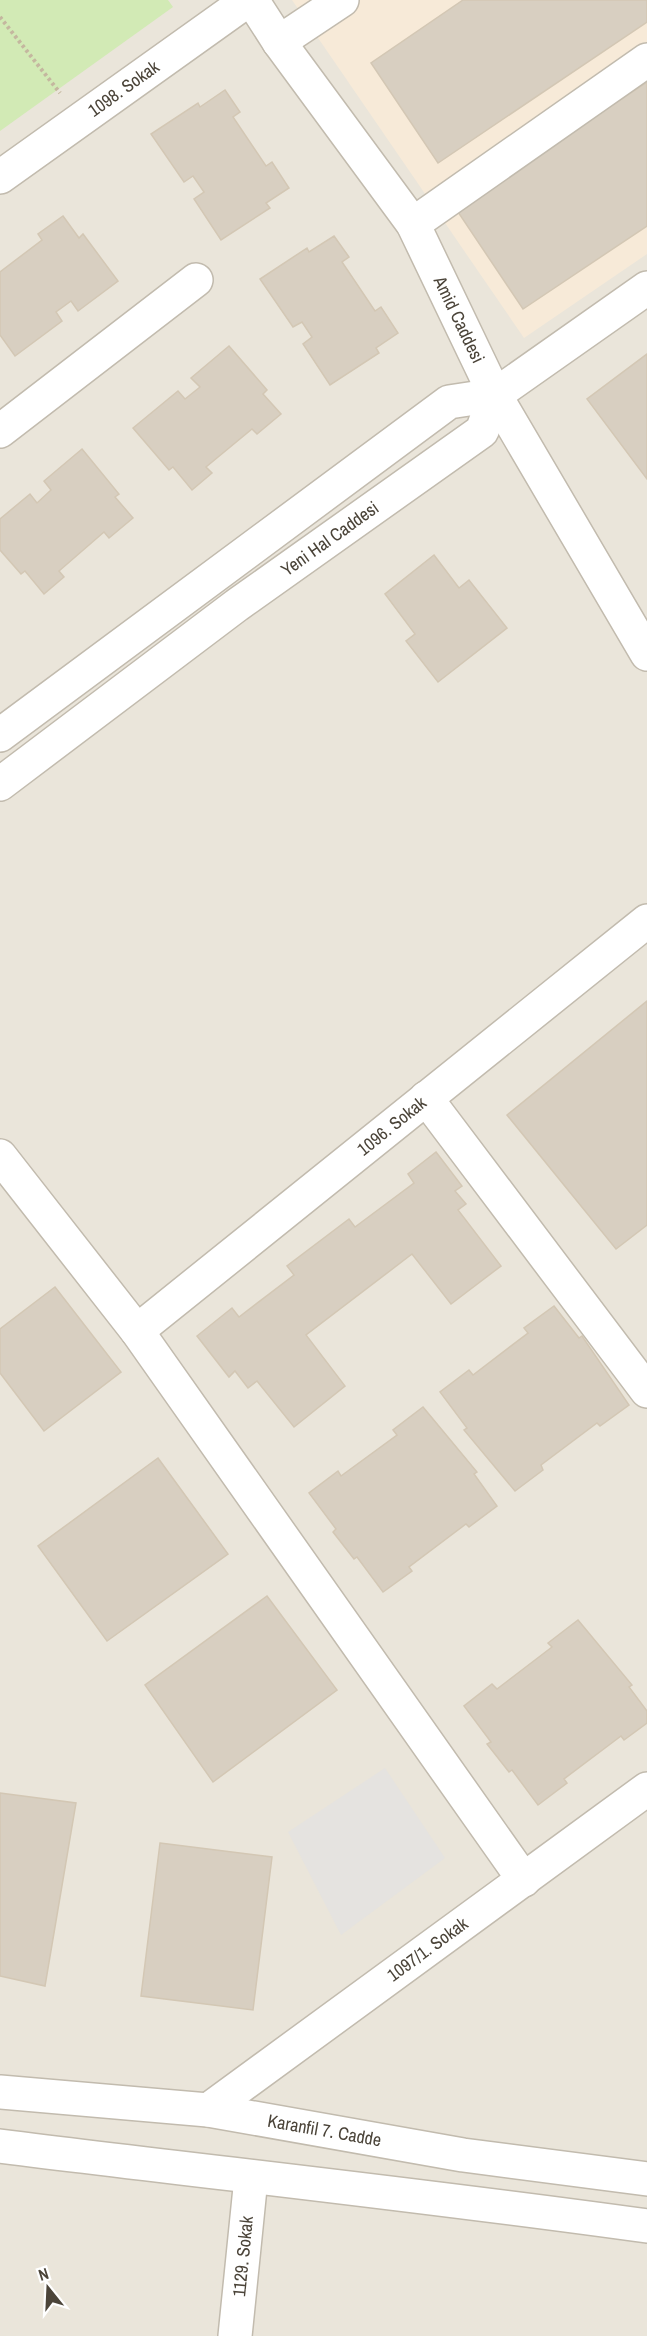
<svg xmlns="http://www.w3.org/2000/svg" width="647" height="2336" viewBox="0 0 647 2336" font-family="'Archivo Narrow',sans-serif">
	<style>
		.residential { fill: #eae5da }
		.commercial { fill: #f7ead8 }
		.green { fill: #d2eab5 }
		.parking { fill: #e5e3e0 }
		.building { fill: #d8cfc1; stroke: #d3c7b4; stroke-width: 1.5 }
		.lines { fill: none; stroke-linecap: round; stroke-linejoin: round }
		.minor-casing { stroke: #c2bbae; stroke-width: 36 }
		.path { stroke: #c4b79f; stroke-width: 4; stroke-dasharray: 3 3; stroke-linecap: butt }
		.minor { stroke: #fff; stroke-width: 33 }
		.labels { text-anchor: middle; stroke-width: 4.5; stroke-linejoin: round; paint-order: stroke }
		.street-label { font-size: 18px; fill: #4b4439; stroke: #fff }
	</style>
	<rect width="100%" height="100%" fill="#f6f3ec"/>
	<rect class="residential" x="0" y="0" width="647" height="2336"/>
	<path class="commercial" d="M292 0H647V254L524 338Z"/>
	<path class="green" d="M0 0H168L173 7 0 131Z"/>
	<path class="parking" d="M385 1768 445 1858 341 1935 288 1832Z"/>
	<g class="building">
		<path d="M463 0H647V22L438 163 371 63Z"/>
		<path d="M647 82V226L523 309 456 209Z"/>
		<path d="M225 90 240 112 233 117 266 166 272 162 289 188 266 203 270 208 221 240 194 199 204 192 193 176 184 182 151 134 198 103 200 107Z"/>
		<path d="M63 216 79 238 83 234 118 281 78 311 71 301 56 312 62 321 15 356 0 335V272L42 240 38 234Z"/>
		<path d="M334 236 349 257 342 262 375 311 381 307 398 333 376 348 379 353 330 385 303 344 312 337 302 322 293 327 260 279 307 248 309 252Z"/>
		<path d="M229 346 267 390 263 394 281 414 257 434 252 429 206 467 212 473 192 490 173 467 169 470 133 428 178 391 185 399 200 387 191 378Z"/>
		<path d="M647 354V479L587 399Z"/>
		<path d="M82 449 119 494 115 497 133 518 109 538 104 532 59 571 64 577 44 594 25 571 21 574 0 550V519L30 494 37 503 51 490 44 481Z"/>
		<path d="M434 555 459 588 469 580 507 628 438 682 406 641 415 634 385 594Z"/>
		<path d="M647 1001V1225L616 1249 507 1115Z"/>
		<path d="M436 1152 462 1186 455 1191 466 1204 458 1210 501 1266 451 1304 412 1254 306 1335 345 1386 294 1427 257 1381 248 1388 235 1371 229 1377 197 1336 232 1308 239 1317 294 1275 287 1266 349 1219 355 1227 414 1183 408 1174Z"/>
		<path d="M55 1287 121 1372 44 1431 0 1373V1329Z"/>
		<path d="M554 1306 579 1338 582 1336 629 1405 600 1426 597 1423 541 1465 543 1470 515 1491 464 1430 467 1428 440 1392 469 1370 473 1375 528 1333 524 1328Z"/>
		<path d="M423 1407 477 1472 474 1474 497 1506 469 1527 466 1524 409 1567 412 1571 383 1592 357 1557 354 1559 333 1532 336 1529 309 1493 338 1471 341 1476 397 1435 393 1430Z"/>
		<path d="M158 1458 228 1554 107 1641 38 1546Z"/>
		<path d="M267 1596 337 1690 213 1782 145 1685Z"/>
		<path d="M578 1620 632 1685 629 1687 647 1711V1723L624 1740 621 1736 564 1779 567 1783 538 1805 512 1770 509 1772 487 1744 491 1742 464 1706 492 1684 497 1689 552 1647 548 1643Z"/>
		<path d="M0 1793 76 1803 45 1986 0 1976Z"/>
		<path d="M160 1843 272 1857 253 2010 141 1996Z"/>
	</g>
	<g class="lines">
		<g class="minor-casing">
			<g id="minor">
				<path id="s1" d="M252 0 279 42 413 224 495 395 647 654"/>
				<path d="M279 42 342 0"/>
				<path id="s2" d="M0 177 248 0"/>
				<path d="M413 224 647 60"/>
				<path d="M0 431 196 280"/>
				<path d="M0 735 449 402 495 395"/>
				<path id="s3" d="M0 784 237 605 482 431 495 395 647 288"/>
				<path d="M426 1098 647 1391"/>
				<path d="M0 1156 137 1331 524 1880"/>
				<path id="s4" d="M137 1331 647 921"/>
				<path id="s5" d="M0 2092 208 2110 463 2155 647 2179"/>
				<path id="s6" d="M208 2110 647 1789"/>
				<path d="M0 2146C216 2173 432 2196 647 2226"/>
				<path id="s7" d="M235 2336 251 2178"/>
			</g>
		</g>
		<path class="path" d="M0 17 60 93"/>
		<use href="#minor" class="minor"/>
	</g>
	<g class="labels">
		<g class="street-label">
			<text dy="6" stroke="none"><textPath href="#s2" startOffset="152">1098. Sokak</textPath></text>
			<text dy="6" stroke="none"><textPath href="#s1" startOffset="382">Amid Caddesi</textPath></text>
			<text dy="6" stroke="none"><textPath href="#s3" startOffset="411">Yeni Hal Caddesi</textPath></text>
			<text dy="6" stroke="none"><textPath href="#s4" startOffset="327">1096. Sokak</textPath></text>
			<text dy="6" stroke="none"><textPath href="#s6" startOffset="272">1097/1. Sokak</textPath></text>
			<text dy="6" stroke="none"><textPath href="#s5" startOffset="327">Karanfil 7. Cadde</textPath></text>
			<text dy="6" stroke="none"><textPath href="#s7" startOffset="80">1129. Sokak</textPath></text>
		</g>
	</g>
	<g transform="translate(48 2288) rotate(342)" stroke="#ffffff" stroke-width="4.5" paint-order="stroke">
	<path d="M0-4.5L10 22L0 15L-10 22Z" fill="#4b4439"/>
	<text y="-9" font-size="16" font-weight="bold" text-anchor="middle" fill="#4b4439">N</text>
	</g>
</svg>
